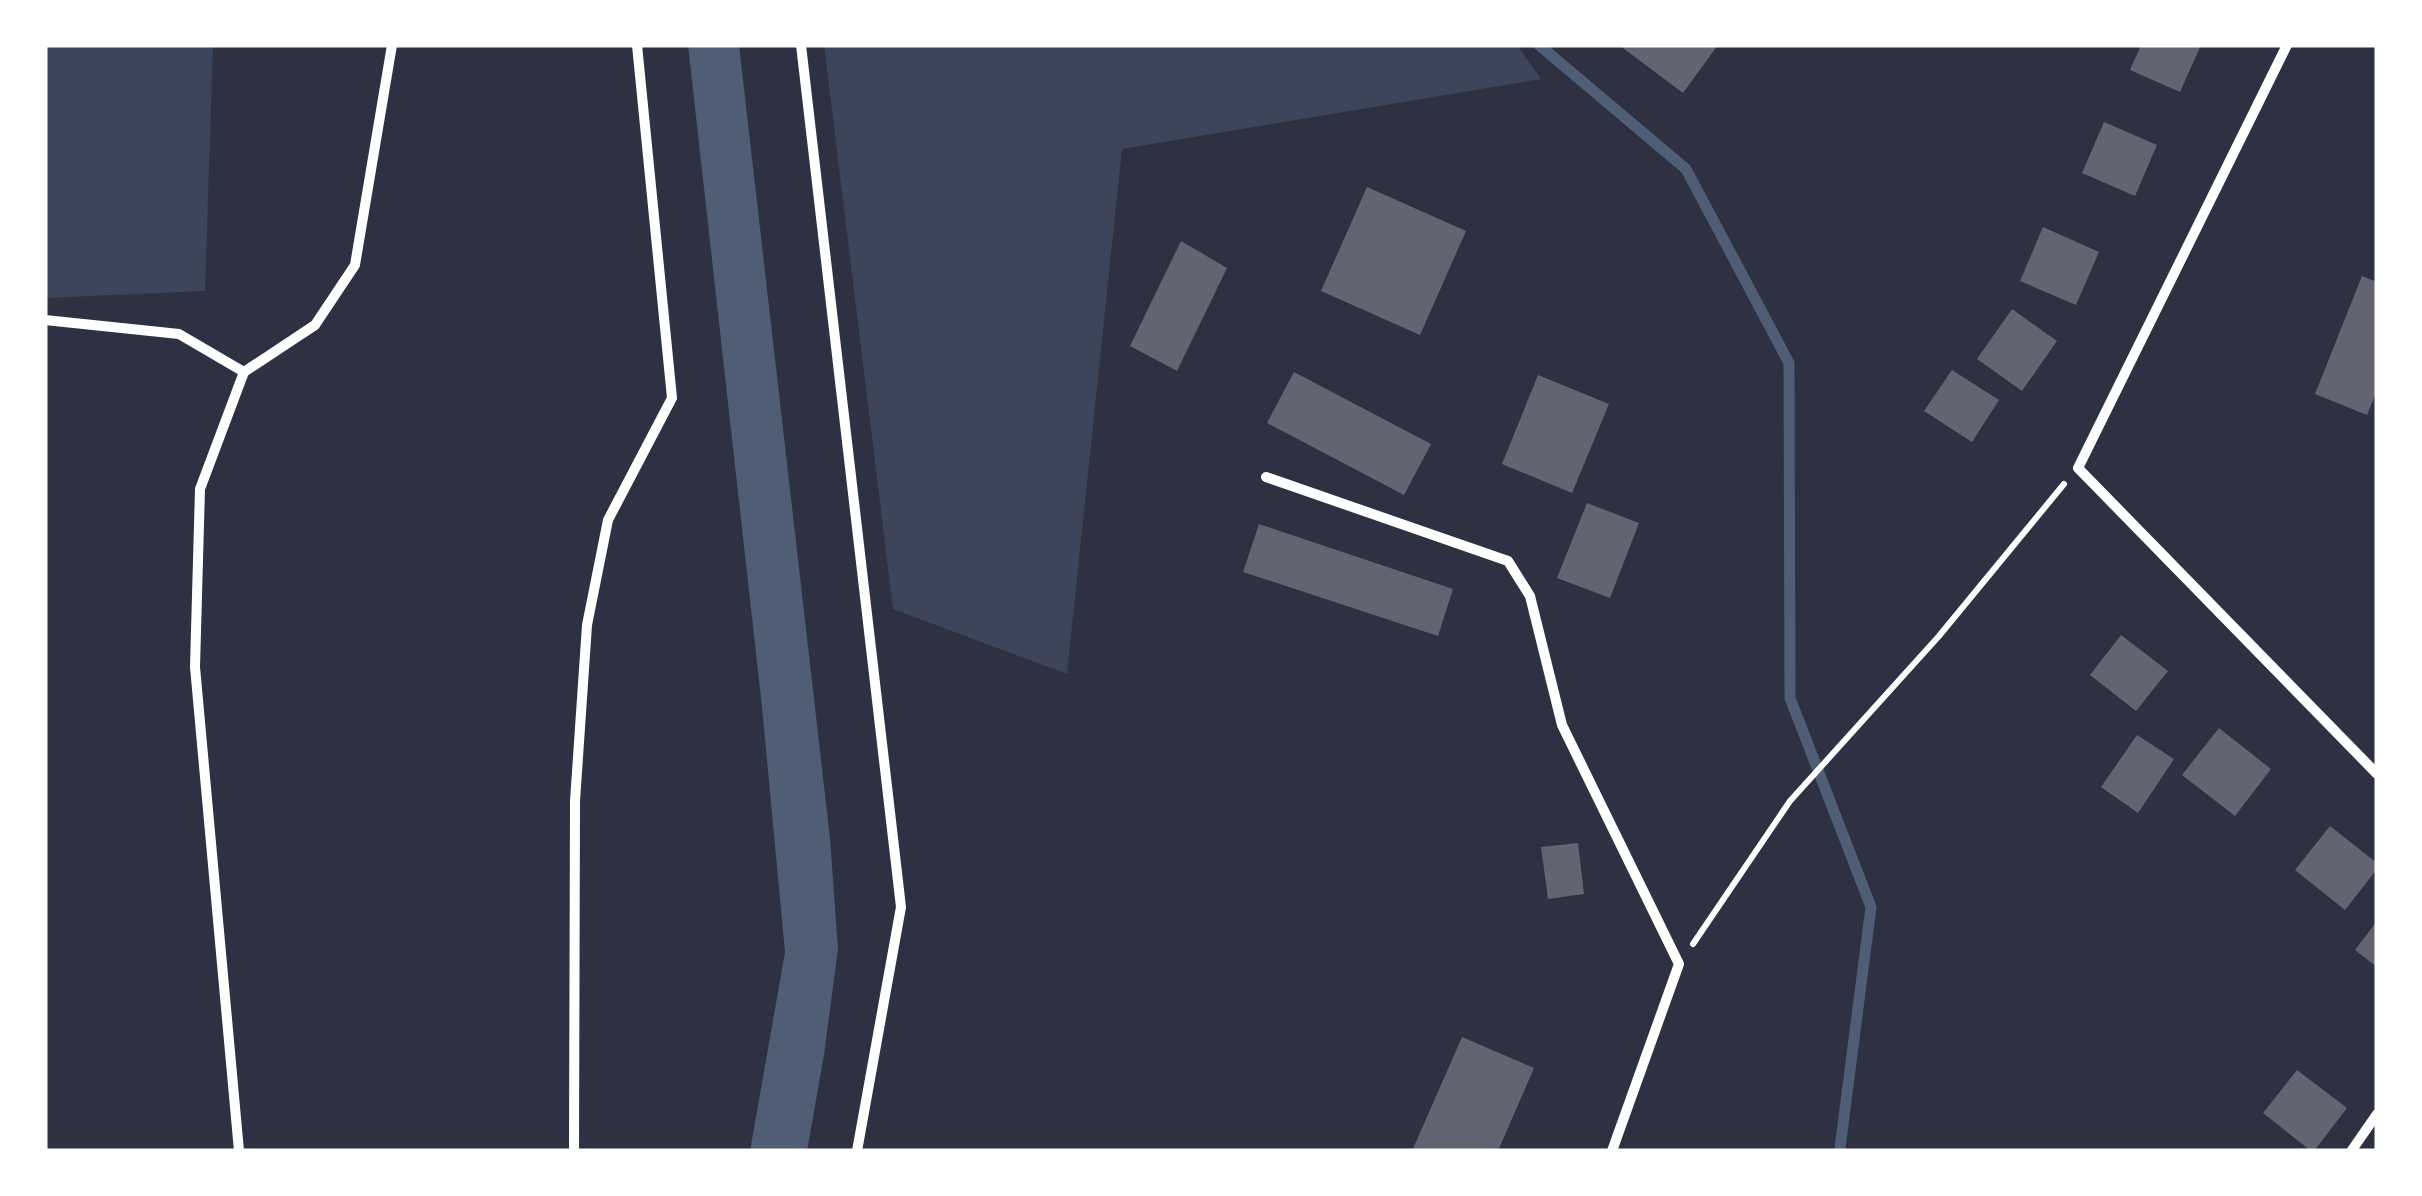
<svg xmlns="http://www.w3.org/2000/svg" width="2422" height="1196" viewBox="0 0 2422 1196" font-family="'Noto Sans',sans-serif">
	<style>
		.green { fill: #3c4559 }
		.water { fill: #4f5d75 }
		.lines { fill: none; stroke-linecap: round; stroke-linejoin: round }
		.stream { stroke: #4f5d75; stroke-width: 11 }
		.building { fill: #626471 }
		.path { stroke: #fff; stroke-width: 6 }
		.minor { stroke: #fff; stroke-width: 10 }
	</style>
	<rect width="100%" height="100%" fill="#2d3142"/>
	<g class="green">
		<path d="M45 45H213L205 291 45 298Z"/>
		<path d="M824 45H1517L1541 79 1122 149 1067 674 893 609Z"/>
	</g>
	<path class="water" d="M688 45H739L830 838 838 949 824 1055 807 1151H750L785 952 762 707Z"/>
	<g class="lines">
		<path class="stream" d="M1539 45 1686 169 1789 363 1790 698 1871 907 1840 1148 1841 1151"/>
	</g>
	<g class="building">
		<path d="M1619 45H1718L1683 93Z"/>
		<path d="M2141 45H2201L2180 92 2130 70Z"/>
		<path d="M2104 122 2157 145 2135 196 2082 173Z"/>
		<path d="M1367 187 1466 231 1420 335 1321 291Z"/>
		<path d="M2043 227 2099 252 2076 305 2020 281Z"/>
		<path d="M1181 241 1227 268 1177 371 1130 346Z"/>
		<path d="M2362 276 2377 282V390L2367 415 2315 394Z"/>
		<path d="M2012 309 2057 341 2022 391 1977 359Z"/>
		<path d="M1952 370 1999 400 1972 442 1924 411Z"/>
		<path d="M1294 372 1431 444 1404 495 1267 423Z"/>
		<path d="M1538 375 1609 404 1572 493 1502 464Z"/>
		<path d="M1587 503 1639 523 1610 598 1557 578Z"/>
		<path d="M1259 524 1453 589 1438 636 1243 572Z"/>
		<path d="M2121 635 2168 671 2136 711 2090 675Z"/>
		<path d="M2219 728 2271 769 2235 816 2182 775Z"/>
		<path d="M2137 735 2174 759 2138 813 2101 787Z"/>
		<path d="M2330 826 2377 863V869L2345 910 2295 870Z"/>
		<path d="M1578 843 1584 894 1548 899 1541 847Z"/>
		<path d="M2377 921V967L2355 950Z"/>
		<path d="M1462 1037 1534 1068 1498 1151H1412Z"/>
		<path d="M2297 1070 2347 1108 2314 1151H2311L2263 1113Z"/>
	</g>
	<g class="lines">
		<path class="path" d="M1693 944 1790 801 1939 636 2064 484"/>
		<g class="minor">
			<path d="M801 45 901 907 857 1151"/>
			<path d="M2287 45 2078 468 2377 774"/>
			<path d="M45 320 179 334 244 372 315 325 355 265 392 45"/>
			<path d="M1266 477 1508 561 1530 596 1562 725 1679 964 1612 1151"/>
			<path d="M2352 1150 2377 1114"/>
			<path d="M239 1151 195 667 200 489 244 372"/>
			<path d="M574 1151 575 801 587 625 608 520 672 398 637 45"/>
		</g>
	</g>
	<rect width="2422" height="1196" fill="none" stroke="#ffffff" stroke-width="95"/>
</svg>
